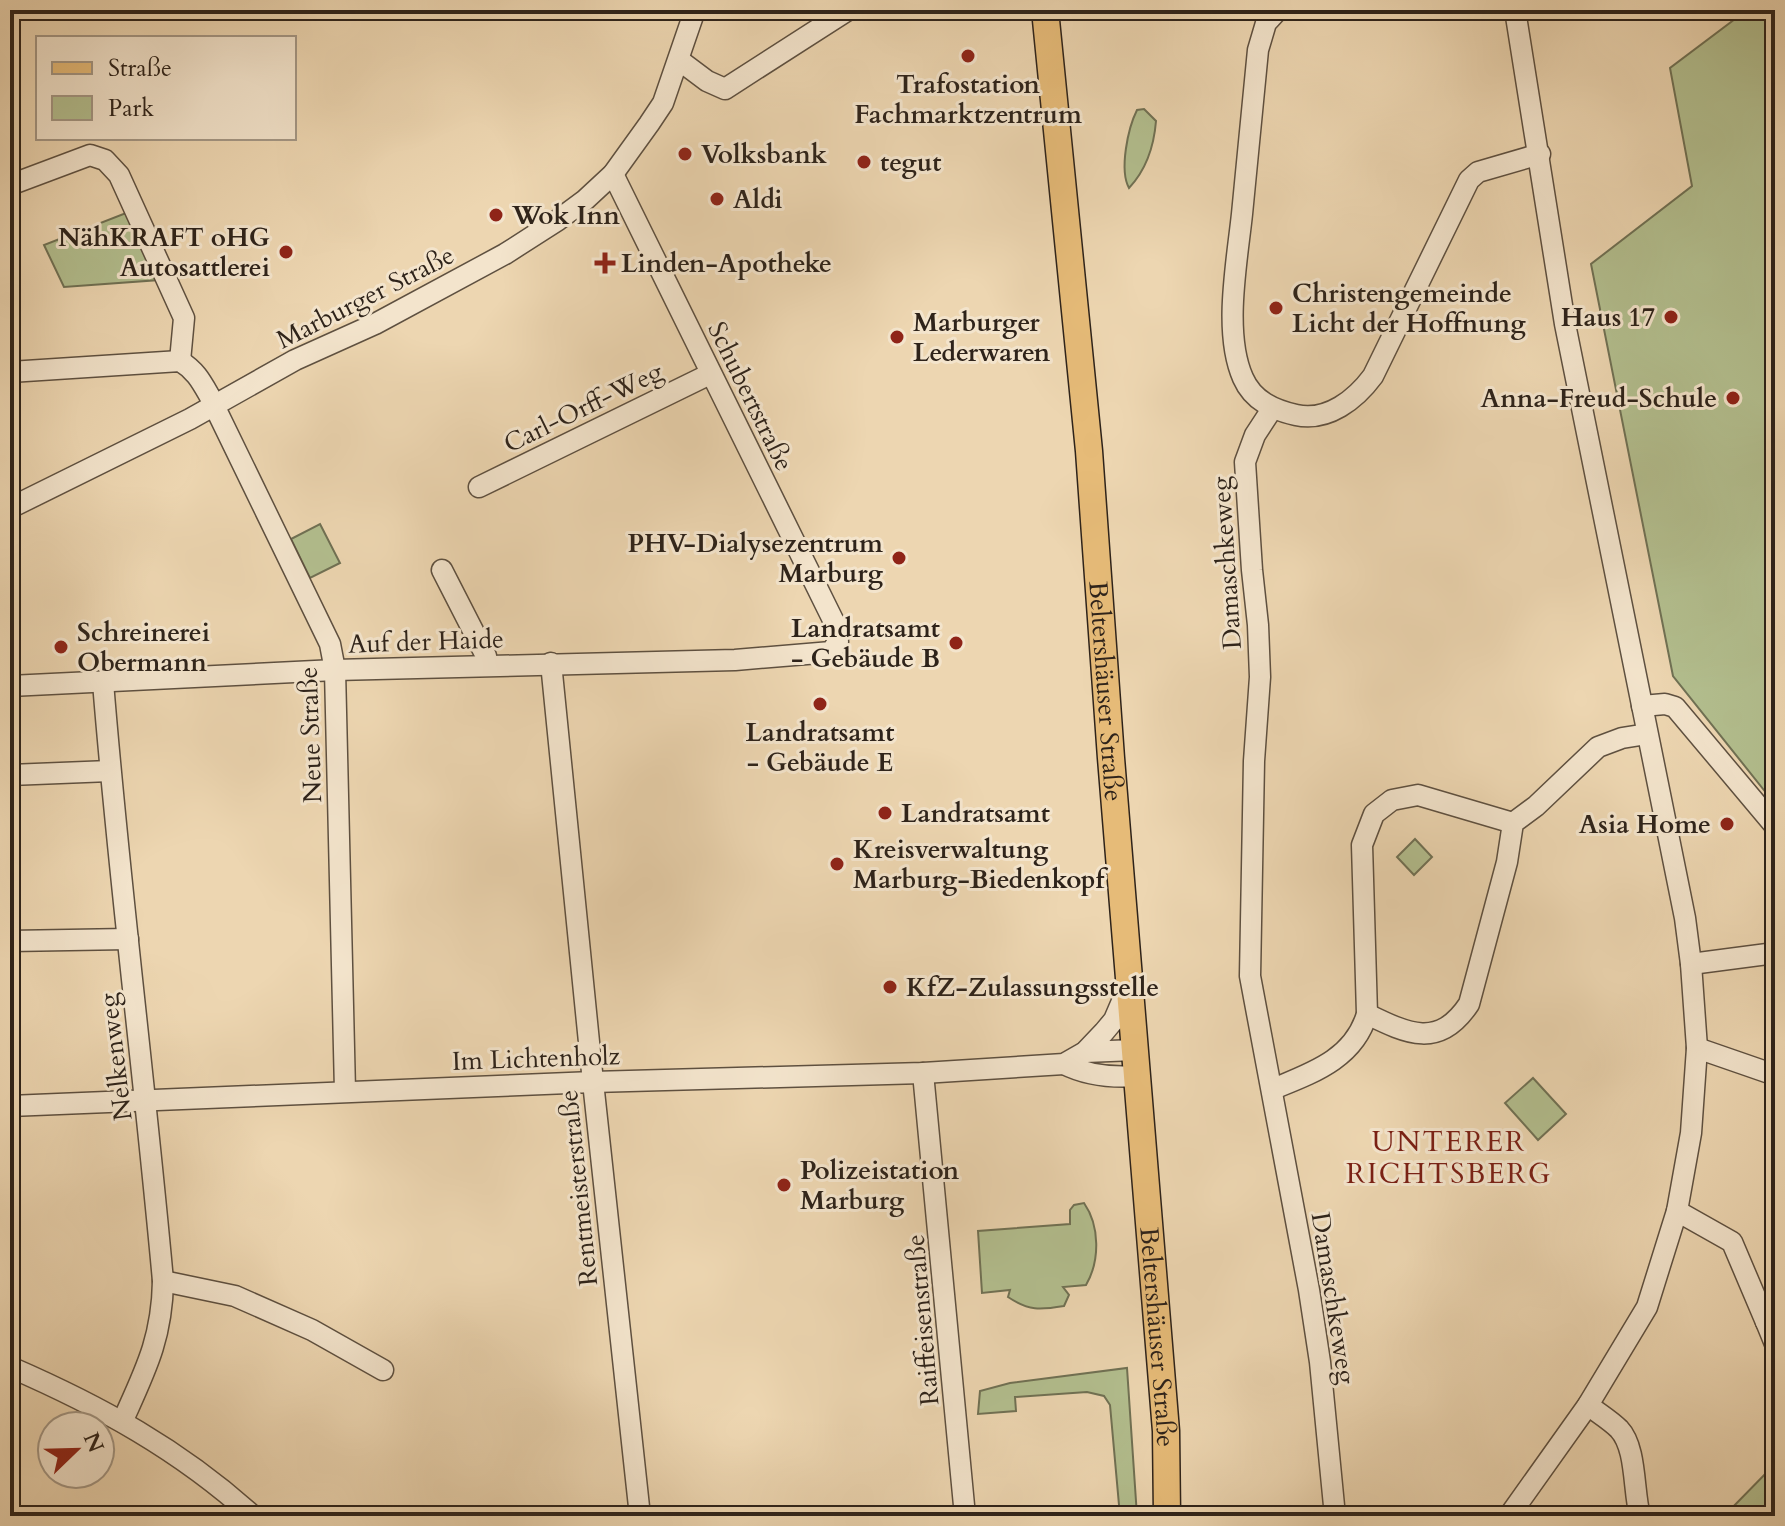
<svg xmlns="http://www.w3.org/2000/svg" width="1785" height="1526" viewBox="0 0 1785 1526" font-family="Cardo,serif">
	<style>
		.green { fill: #b3bf8f; stroke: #707154; stroke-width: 2 }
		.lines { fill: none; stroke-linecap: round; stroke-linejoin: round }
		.minor-casing { stroke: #5e5040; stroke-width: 23 }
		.major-casing { stroke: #2e231a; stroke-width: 29 }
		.minor { stroke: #f3e4cc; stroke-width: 20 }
		.major { stroke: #e6bb78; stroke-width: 26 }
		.poi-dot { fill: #8f2418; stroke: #f3e4cc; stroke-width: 3 }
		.labels { text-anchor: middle; stroke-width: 6; stroke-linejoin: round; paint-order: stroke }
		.poi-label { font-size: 26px; font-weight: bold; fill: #2e231a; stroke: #f3e4cc; text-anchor: start }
		.street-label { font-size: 26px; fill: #2e231a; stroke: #f3e4cc }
		.neighbourhood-label { font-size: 28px; letter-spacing: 2px; fill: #7a1f14; stroke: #f3e4cc }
	</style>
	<rect width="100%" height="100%" fill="#edd6b1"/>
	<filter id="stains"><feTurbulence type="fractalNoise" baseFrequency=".0025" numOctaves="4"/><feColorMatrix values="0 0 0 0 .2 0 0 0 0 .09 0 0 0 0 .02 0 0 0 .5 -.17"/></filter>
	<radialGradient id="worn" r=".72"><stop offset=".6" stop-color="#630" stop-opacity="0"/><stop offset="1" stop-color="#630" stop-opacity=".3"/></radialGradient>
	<g class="green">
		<path d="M1747 10H1775V804L1673 676 1591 264 1692 186 1670 68Z"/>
		<path d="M1144 109 1156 121C1154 146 1147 169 1129 188 1119 170 1128 128 1137 110Z"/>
		<path d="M126 213 159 280 64 287 44 245Z"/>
		<path d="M320 524 340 563 310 578 291 539Z"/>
		<path d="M1415 839 1432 857 1414 875 1397 857Z"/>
		<path d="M1533 1078 1566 1114 1538 1140 1505 1103Z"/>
		<path d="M1084 1203C1100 1226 1100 1261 1086 1285L1063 1287 1069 1295 1064 1306C1040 1310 1029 1311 1008 1297L1010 1290 982 1293 978 1231 1070 1224V1210L1074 1205Z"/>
		<path d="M1127 1368 1137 1516H1120L1110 1405 1104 1396 1087 1392 1015 1397 1016 1411 978 1414 980 1391 1010 1383Z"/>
		<path d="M1775 1464V1516H1724Z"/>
	</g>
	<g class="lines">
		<g class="minor-casing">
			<g id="minor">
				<path d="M1278 10 1266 23 1258 50C1253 105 1247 159 1242 214 1237 262 1223 333 1243 378 1253 401 1274 410 1296 415 1328 422 1356 399 1373 376L1469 180 1478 172 1540 154"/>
				<path d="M679 60 707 81 725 89 848 10"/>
				<path d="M10 185 90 155 105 160 119 175 184 318 180 361"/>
				<path d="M10 372 180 361C195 370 201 381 209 395L330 644 335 670 345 1091"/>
				<path d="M1272 409 1255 435 1245 462 1252 570 1258 625 1260 677 1254 761 1250 976 1309 1290 1320 1362 1335 1516"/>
				<path d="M479 487 710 374"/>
				<path d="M10 508 190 419 295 360 375 324 505 254 558 220 585 200 613 174 649 124 663 103 695 10"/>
				<path d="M442 570 486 656 487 665"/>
				<path d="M551 663 593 1082 640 1516"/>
				<path d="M103 682C119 882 145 1081 163 1281 162 1338 146 1369 123 1420"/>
				<path d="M10 686 335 670 735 660 831 652 838 642 836 626 613 174"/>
				<path d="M1642 706 1665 704 1675 707 1775 826"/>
				<path d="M10 775 110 771"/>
				<path d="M10 941 128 939"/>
				<path d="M1691 964 1775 953"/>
				<path d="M1367 1014C1408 1034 1439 1049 1469 1004L1507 862 1513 823 1536 806 1598 747 1622 738 1647 734"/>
				<path d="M1697 1048 1775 1075"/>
				<path d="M1085 1052 1135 1050"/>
				<path d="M1064 1064C1088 1076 1112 1078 1138 1076"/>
				<path d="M923 1073 965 1516"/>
				<path d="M1273 1089C1312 1073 1354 1059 1367 1014L1362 845 1374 814 1392 800 1418 795 1513 823"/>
				<path d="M10 1106 593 1082 923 1073 1064 1064 1085 1052 1104 1032 1114 1020 1129 985"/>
				<path d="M1677 1211 1732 1242 1766 1322 1775 1318"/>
				<path d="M163 1281 235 1296 312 1330 383 1370"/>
				<path d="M1766 1322 1775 1344"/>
				<path d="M10 1367C100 1406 180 1450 253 1516"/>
				<path d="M1588 1405C1598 1413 1610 1420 1619 1429 1637 1448 1633 1491 1640 1516"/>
				<path d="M1509 1516 1588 1405 1647 1307 1677 1211 1691 1133 1697 1048 1691 964 1685 918 1565 324 1515 10"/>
			</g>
		</g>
		<g class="major-casing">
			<g id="major">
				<path id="s1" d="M1045 10 1089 451 1111 758 1166 1431 1167 1516"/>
			</g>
		</g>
		<use href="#minor" class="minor"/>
		<use href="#major" class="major"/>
	</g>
	<g class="poi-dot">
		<circle cx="968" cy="56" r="8"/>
		<circle cx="685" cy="154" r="8"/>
		<circle cx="864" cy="162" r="8"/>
		<circle cx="717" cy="199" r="8"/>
		<circle cx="496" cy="215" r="8"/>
		<circle cx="286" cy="252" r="8"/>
		<path d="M601 251h8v8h8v8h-8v8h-8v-8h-8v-8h8z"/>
		<circle cx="1276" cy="308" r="8"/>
		<circle cx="1671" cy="317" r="8"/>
		<circle cx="897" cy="337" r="8"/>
		<circle cx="1733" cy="398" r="8"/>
		<circle cx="899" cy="558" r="8"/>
		<circle cx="956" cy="643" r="8"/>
		<circle cx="61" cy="647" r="8"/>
		<circle cx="820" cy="704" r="8"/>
		<circle cx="885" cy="813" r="8"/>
		<circle cx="1727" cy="824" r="8"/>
		<circle cx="837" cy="864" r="8"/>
		<circle cx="890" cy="987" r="8"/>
		<circle cx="784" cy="1185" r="8"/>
	</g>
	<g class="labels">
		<g class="poi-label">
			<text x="968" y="93" text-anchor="middle">Trafostation<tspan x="968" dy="30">Fachmarktzentrum</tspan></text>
			<text x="701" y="163">Volksbank</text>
			<text x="880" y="171">tegut</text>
			<text x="733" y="208">Aldi</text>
			<text x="512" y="224">Wok Inn</text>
			<text x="270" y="246" text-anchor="end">NähKRAFT oHG<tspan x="270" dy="30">Autosattlerei</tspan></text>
			<text x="621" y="272">Linden-Apotheke</text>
			<text x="1292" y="302">Christengemeinde<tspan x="1292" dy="30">Licht der Hoffnung</tspan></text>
			<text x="1655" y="326" text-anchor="end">Haus 17</text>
			<text x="913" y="331">Marburger<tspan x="913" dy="30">Lederwaren</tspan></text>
			<text x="1717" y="407" text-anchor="end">Anna-Freud-Schule</text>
			<text x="883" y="552" text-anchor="end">PHV-Dialysezentrum<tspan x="883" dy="30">Marburg</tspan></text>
			<text x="940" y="637" text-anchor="end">Landratsamt<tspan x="940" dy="30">- Gebäude B</tspan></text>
			<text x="77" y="641">Schreinerei<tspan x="77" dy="30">Obermann</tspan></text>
			<text x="820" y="741" text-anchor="middle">Landratsamt<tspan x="820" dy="30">- Gebäude E</tspan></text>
			<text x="901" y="822">Landratsamt</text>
			<text x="1711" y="833" text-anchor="end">Asia Home</text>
			<text x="853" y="858">Kreisverwaltung<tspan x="853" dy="30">Marburg-Biedenkopf</tspan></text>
			<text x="906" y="996">KfZ-Zulassungsstelle</text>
			<text x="800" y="1179">Polizeistation<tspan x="800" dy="30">Marburg</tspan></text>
		</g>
		<g class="street-label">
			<text transform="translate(365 297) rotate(-27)" y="9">Marburger Straße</text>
			<text transform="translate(751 396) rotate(64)" y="9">Schubertstraße</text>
			<text transform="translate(583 407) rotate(-26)" y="9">Carl-Orff-Weg</text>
			<text transform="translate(1226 563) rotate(-94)" y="9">Damaschkeweg</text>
			<text transform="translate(426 641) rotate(-2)" y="9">Auf der Haide</text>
			<text dy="9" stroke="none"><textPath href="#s1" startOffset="684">Beltershäuser Straße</textPath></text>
			<text transform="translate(310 735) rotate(-92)" y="9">Neue Straße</text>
			<text transform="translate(115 1057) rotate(-97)" y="9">Nelkenweg</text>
			<text transform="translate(536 1058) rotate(-2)" y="9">Im Lichtenholz</text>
			<text transform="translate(578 1188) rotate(-96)" y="9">Rentmeisterstraße</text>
			<text transform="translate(1334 1298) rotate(81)" y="9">Damaschkeweg</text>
			<text transform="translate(922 1320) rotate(-95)" y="9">Raiffeisenstraße</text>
			<text dy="9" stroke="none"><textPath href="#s1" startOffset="1332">Beltershäuser Straße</textPath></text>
		</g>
		<g class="neighbourhood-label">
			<text x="1449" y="1151">UNTERER<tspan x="1449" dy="32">RICHTSBERG</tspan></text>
		</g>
	</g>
	<rect width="1785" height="1526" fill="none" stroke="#edd6b1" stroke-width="40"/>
	<rect x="12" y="12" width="1761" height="1502" fill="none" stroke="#2e231a" stroke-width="4"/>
	<rect x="20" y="20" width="1745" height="1486" fill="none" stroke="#2e231a" stroke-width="2"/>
	<rect x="36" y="36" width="260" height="104" fill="#f3e4cc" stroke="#a49785" stroke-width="2"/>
	<rect x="52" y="62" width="40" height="12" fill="#e6bb78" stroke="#a49785" stroke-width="2"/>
	<text x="108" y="76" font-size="24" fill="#2e231a">Straße</text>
	<rect x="52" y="96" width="40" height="24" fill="#b3bf8f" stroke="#a49785" stroke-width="2"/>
	<text x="108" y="116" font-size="24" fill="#2e231a">Park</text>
	<g transform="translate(76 1450) rotate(67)"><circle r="38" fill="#f3e4cc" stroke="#a49785" stroke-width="2"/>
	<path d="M0-6L14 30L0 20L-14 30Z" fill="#8f2418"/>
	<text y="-12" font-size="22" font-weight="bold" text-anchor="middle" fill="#2e231a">N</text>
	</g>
	<rect width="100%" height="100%" filter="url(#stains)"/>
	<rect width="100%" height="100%" fill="url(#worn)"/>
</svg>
